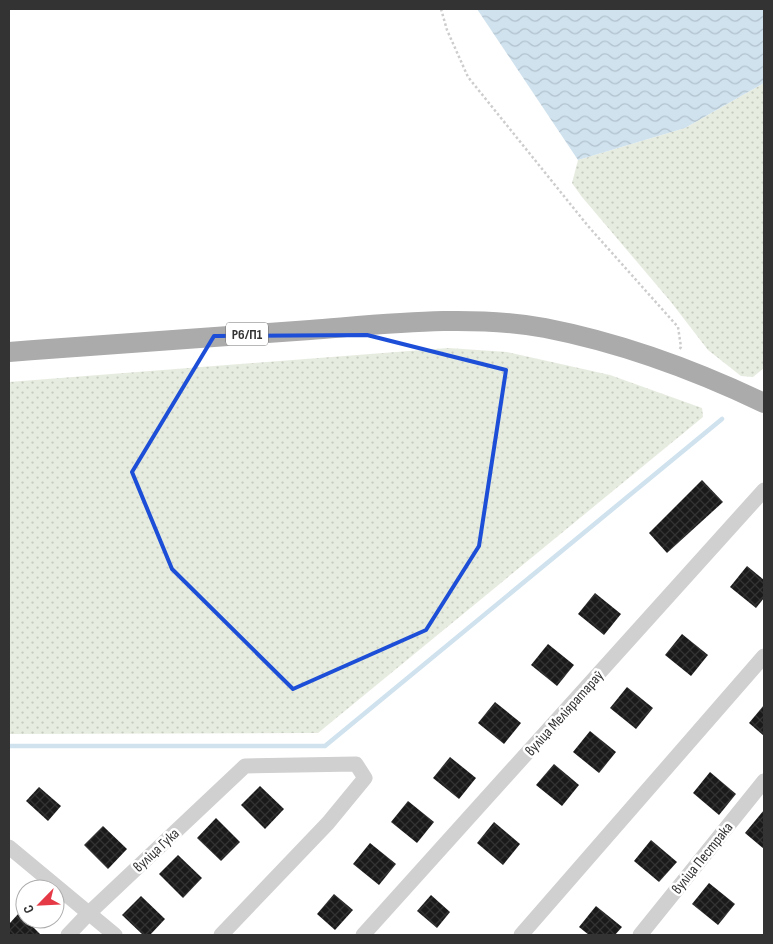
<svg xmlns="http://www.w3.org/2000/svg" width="773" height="944" viewBox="0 0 773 944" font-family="'Sofia Sans Condensed',sans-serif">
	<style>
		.grass { fill: url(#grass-dots) }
		.water { fill: url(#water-waves) }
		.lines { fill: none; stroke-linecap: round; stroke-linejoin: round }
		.stream { stroke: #cfe2ee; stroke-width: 4.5 }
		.building { fill: url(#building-cross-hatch) }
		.path { stroke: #cdcdcd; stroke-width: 2.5; stroke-dasharray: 2.5 2.5; stroke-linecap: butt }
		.minor { stroke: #d0d0d0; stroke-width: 15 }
		.major { stroke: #ababab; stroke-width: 20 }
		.marked { fill: none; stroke: #1d4ed8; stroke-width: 4; stroke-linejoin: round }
		.labels { text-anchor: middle; stroke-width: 5; stroke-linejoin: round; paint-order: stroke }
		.shield { fill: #fff; stroke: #707070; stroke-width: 1 }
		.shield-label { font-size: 14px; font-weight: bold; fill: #333 }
		.street-label { font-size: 15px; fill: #333; stroke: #fff }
	</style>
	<defs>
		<pattern id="grass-dots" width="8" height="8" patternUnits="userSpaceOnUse" patternTransform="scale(1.25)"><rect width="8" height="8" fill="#e6ecdf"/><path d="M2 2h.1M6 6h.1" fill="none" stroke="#c6cbc0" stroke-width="1.8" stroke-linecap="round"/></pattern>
		<pattern id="water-waves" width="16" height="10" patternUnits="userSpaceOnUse" patternTransform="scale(1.25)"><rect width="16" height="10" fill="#cfe2ee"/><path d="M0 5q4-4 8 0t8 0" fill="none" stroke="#b2c2cd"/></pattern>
		<pattern id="building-cross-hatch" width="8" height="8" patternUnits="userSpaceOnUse" patternTransform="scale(1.25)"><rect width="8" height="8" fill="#1a1a1a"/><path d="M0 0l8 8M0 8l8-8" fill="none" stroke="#333"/></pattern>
	</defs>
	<rect width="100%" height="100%" fill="#fff"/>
	<g class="grass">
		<path d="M764 83V368L753 377 741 376 708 350 671 302 582 197 572 183 578 160 685 128Z"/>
		<path d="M448 348 507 352 610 375 702 408 703 417 318 733 9 734V382Z"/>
	</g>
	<path class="water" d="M477 9H764V83L685 128 578 160Z"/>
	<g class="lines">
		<path class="stream" d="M9 746H325L722 419"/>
	</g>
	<g class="building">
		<path d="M702 480 723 502 667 553 649 533Z"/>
		<path d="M747 566 764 580V598L756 608 730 587Z"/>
		<path d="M595 593 621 614 604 635 578 614Z"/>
		<path d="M682 634 708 655 691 676 665 655Z"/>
		<path d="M548 644 574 665 557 686 531 665Z"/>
		<path d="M627 687 653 708 636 729 610 708Z"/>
		<path d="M495 702 521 723 504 744 478 723Z"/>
		<path d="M764 705V736L749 723Z"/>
		<path d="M590 731 616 752 599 773 573 752Z"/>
		<path d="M450 757 476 778 459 799 433 778Z"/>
		<path d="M554 764 579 785 562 806 536 785Z"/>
		<path d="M710 772 736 794 719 815 693 793Z"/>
		<path d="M260 786 284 809 265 829 241 805Z"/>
		<path d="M39 787 61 806 48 821 26 801Z"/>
		<path d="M408 801 434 822 417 843 391 822Z"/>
		<path d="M764 810V849L745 833Z"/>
		<path d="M216 818 240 842 221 861 197 838Z"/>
		<path d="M494 822 520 844 503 865 477 843Z"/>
		<path d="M103 826 127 849 108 869 84 845Z"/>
		<path d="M651 840 677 862 659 882 634 861Z"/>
		<path d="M370 843 396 864 379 885 353 864Z"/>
		<path d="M178 855 202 878 183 898 159 874Z"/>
		<path d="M709 883 735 904 718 925 692 904Z"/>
		<path d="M334 894 353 910 335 930 317 914Z"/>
		<path d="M431 895 450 912 437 928 417 911Z"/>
		<path d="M141 896 165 919 150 935H143L122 915Z"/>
		<path d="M596 906 622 927 615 935H589L579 927Z"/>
		<path d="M19 913 41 935H9V924Z"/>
	</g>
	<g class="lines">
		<path class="path" d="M441 9 447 30 468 77 588 226 678 327 681 347 679 350"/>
		<g class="minor">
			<path d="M9 847 115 935"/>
			<path d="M68 935 88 914 245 766 356 764 365 778 328 823 221 935"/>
			<path d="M363 935 764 490"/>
			<path d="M521 935 764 656"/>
			<path d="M640 935 764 781"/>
		</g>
		<path class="major" d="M9 352C109 344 209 337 310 330 387 324 468 314 545 328 622 343 695 370 764 403"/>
	</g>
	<path class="marked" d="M367 335 506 370 479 546 426 630 293 689 172 569 132 472 214 336Z"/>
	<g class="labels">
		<rect class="shield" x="226" y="322.5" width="42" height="23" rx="4"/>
		<g class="shield-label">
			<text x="247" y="339">Р6/П1</text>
		</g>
		<g class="street-label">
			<text transform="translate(564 713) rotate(-48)" y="5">вуліца Меліяратараў</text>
			<text transform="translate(156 850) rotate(-43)" y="5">вуліца Гука</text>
			<text transform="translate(702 858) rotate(-51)" y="5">вуліца Пестрака</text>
		</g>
	</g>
	<rect width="773" height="944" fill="none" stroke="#333333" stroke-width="20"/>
	<g transform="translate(40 904) rotate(246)"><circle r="24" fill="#ffffff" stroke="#adadad"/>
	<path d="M0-4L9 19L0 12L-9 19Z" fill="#e63946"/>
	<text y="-8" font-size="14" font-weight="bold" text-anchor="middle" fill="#333333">С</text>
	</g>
</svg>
